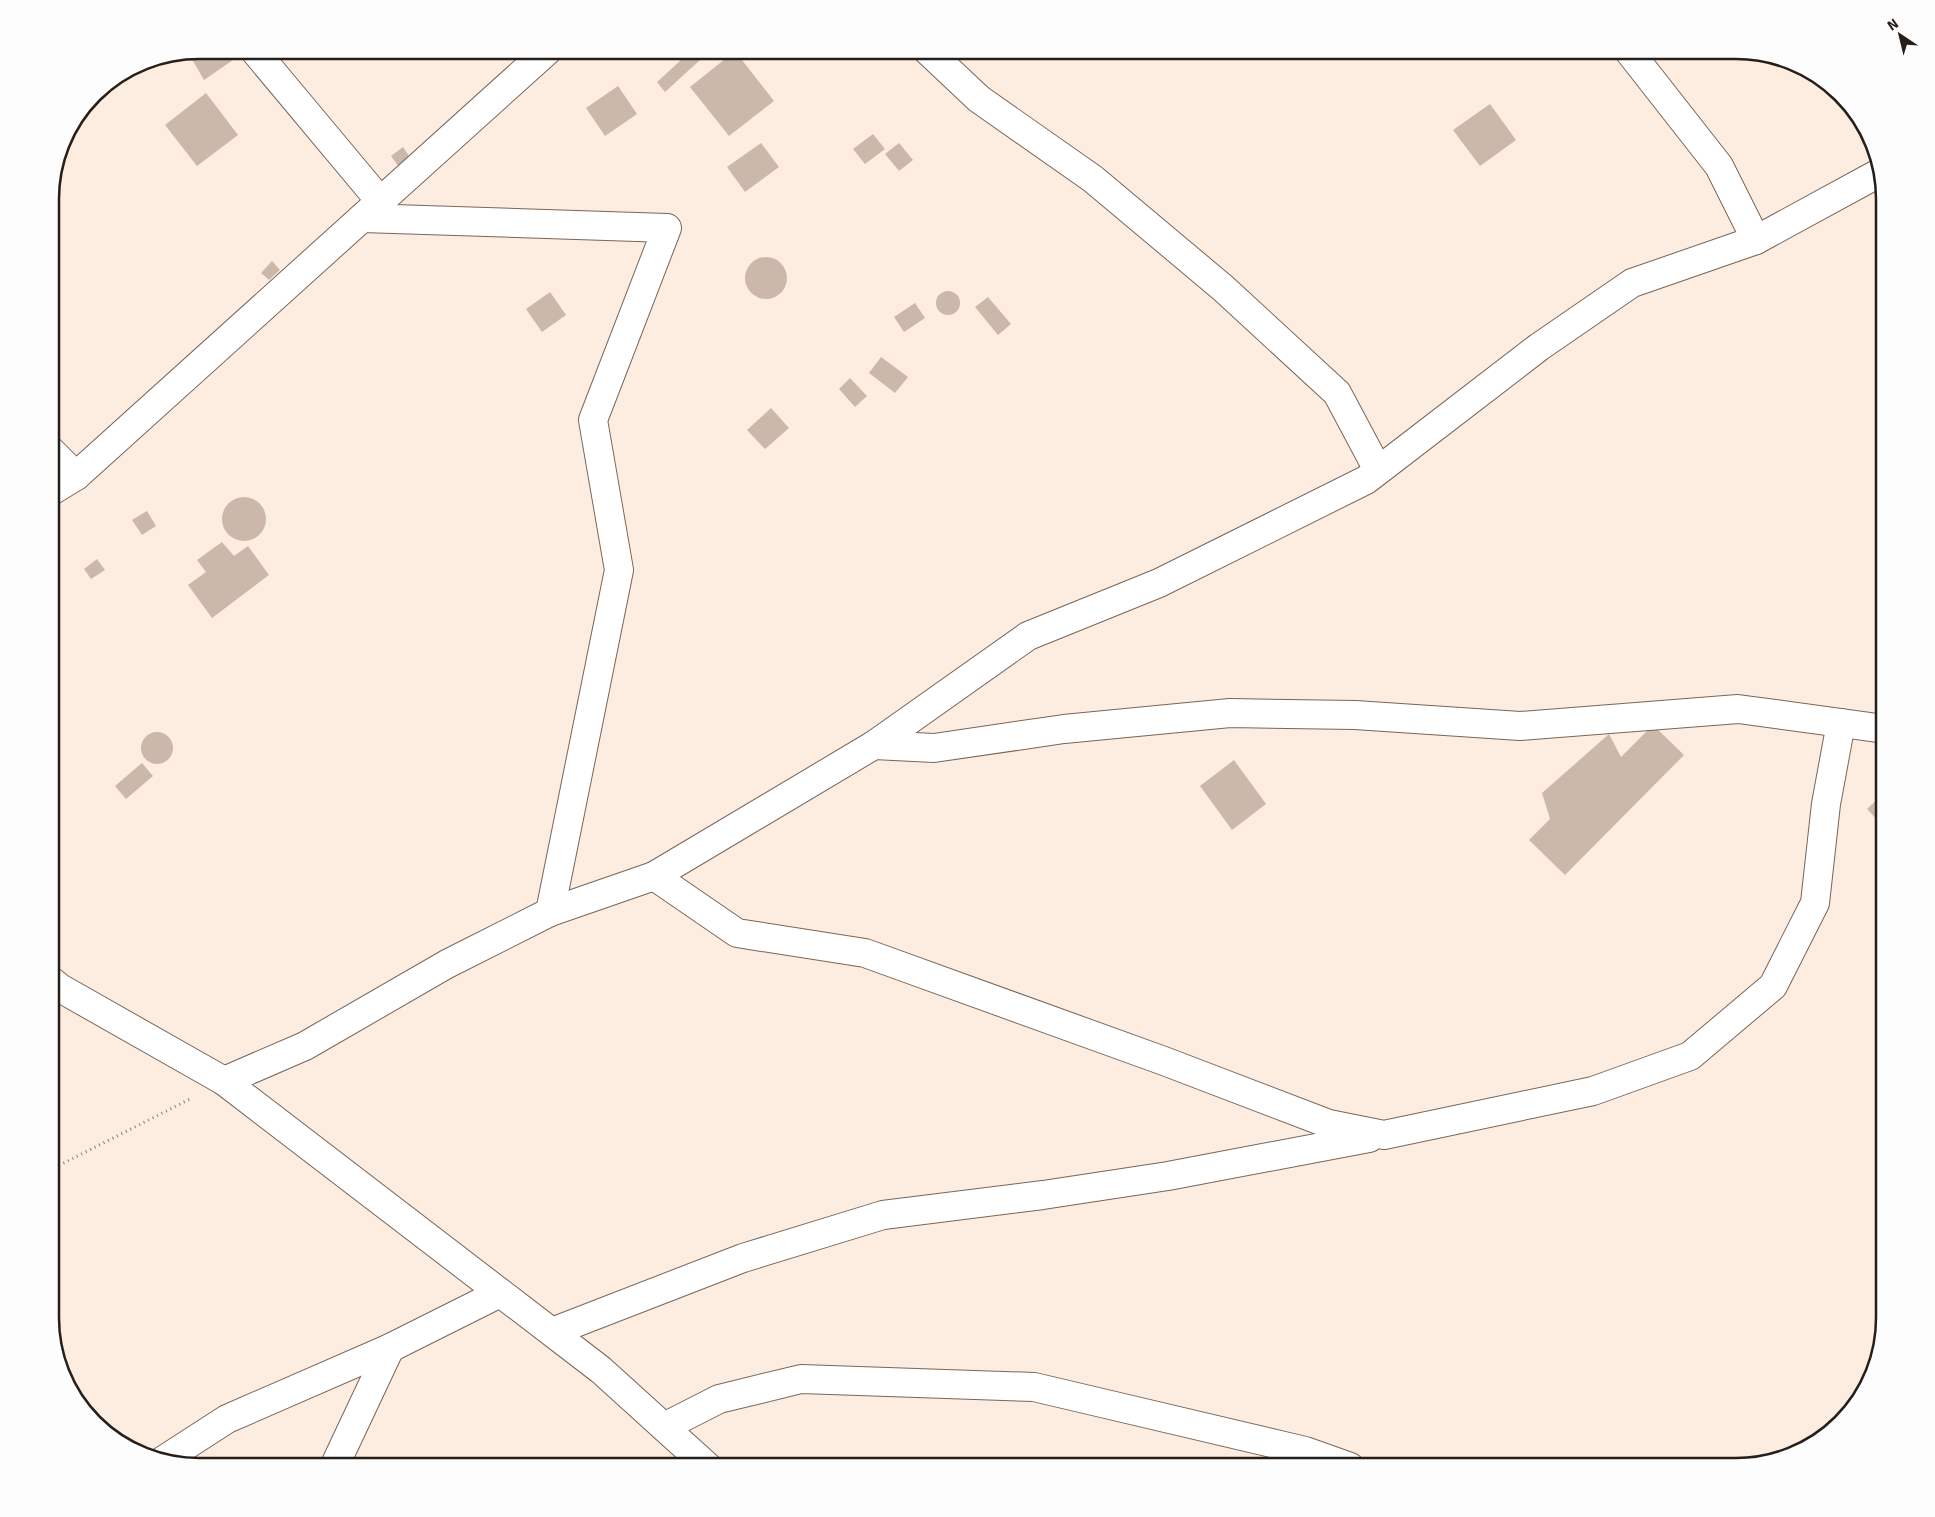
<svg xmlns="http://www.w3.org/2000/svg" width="1935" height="1517" viewBox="0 0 1935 1517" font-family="Signika,sans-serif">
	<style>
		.building { fill: #ccb8aa }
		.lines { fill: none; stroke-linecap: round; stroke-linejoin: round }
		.street-casing { stroke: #786659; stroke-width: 30 }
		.path { stroke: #8b7f76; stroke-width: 3; stroke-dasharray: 1 4; stroke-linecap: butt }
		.street { stroke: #fff; stroke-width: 28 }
		.rim { fill: none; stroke: #261f19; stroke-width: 2.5 }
	</style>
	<rect width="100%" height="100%" fill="#fdece0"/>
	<g class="building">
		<path d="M199 50H226L233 60 204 80 188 52Z"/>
		<path d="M670 50H691L700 60 665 92 657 82 680 61Z"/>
		<path d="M735 51 774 101 729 136 690 87Z"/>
		<path d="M618 86 637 114 605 136 586 108Z"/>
		<path d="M206 93 238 135 197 166 165 125Z"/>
		<path d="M1490 104 1516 140 1480 166 1453 130Z"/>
		<path d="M873 134 885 149 865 164 853 149Z"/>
		<path d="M761 143 779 167 745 192 727 167Z"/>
		<path d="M899 143 913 160 899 171 885 154Z"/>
		<path d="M403 147 411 159 399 167 391 156Z"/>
		<circle cx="766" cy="278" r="21"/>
		<path d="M272 261 280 270 269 280 261 273Z"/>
		<circle cx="948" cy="303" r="12"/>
		<path d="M550 292 566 315 542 332 526 309Z"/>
		<path d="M988 297 1011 324 998 335 975 307Z"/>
		<path d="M915 303 925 318 904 332 894 317Z"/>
		<path d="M881 357 908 377 895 393 869 373Z"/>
		<path d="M850 378 867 396 855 407 839 389Z"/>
		<path d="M771 408 789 428 765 449 747 430Z"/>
		<circle cx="244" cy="519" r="22"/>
		<path d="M147 511 156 526 142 535 132 520Z"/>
		<path d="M222 542 234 556 248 546 269 575 212 618 188 585 206 572 197 560Z"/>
		<path d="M97 559 105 570 91 579 84 569Z"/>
		<path d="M1653 725 1684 755 1565 875 1529 840 1550 819 1542 793 1609 734 1621 757Z"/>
		<circle cx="157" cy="748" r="16"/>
		<path d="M1234 760 1266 804 1232 830 1200 786Z"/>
		<path d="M142 763 153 776 126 799 115 786Z"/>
		<path d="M1885 792V828L1867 809Z"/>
	</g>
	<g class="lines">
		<g class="street-casing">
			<g id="street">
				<path d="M254 50 381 202"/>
				<path d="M927 50 979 99 1093 179 1223 288 1337 393 1378 470"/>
				<path d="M1628 50 1719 166 1756 240"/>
				<path d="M362 218 667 228 593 420 619 570 550 912"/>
				<path d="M50 450 76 476"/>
				<path d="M50 492 76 476 548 50"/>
				<path d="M874 745 934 748 1064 729 1230 713 1355 715 1520 726 1738 709 1885 729"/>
				<path d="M654 876 737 933 865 953 1164 1061 1329 1124 1384 1135 1593 1091 1690 1056 1773 986 1815 903 1826 804 1841 723"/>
				<path d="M50 980 60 988 224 1081 601 1370 708 1467"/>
				<path d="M224 1081 305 1046 447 964 550 912 654 876 874 745 1028 636 1159 583 1366 480 1539 347 1632 283 1756 240 1879 173"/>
				<path d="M552 1332 743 1258 883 1215 1043 1195 1168 1176 1369 1138"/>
				<path d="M664 1427 719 1399 801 1379 1034 1387 1305 1451 1350 1467"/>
				<path d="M162 1461 227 1419 390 1348 500 1293"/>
				<path d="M334 1467 390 1348"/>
			</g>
		</g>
		<path class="path" d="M50 1170 190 1099"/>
		<use href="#street" class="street"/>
	</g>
	<path d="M0 0H1935V1517H0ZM199 59H1736A140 140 0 0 1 1876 199V1318A140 140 0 0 1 1736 1458H199A140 140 0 0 1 59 1318V199A140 140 0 0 1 199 59Z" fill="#fdfdfd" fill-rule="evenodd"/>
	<path class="rim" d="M199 59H1736A140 140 0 0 1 1876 199V1318A140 140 0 0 1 1736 1458H199A140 140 0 0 1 59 1318V199A140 140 0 0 1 199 59Z"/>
	<g transform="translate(1900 35) rotate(325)" stroke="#fdfdfd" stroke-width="4" paint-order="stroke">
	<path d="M0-4L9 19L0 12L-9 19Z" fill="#261f19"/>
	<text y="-8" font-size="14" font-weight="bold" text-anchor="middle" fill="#261f19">N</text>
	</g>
</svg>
